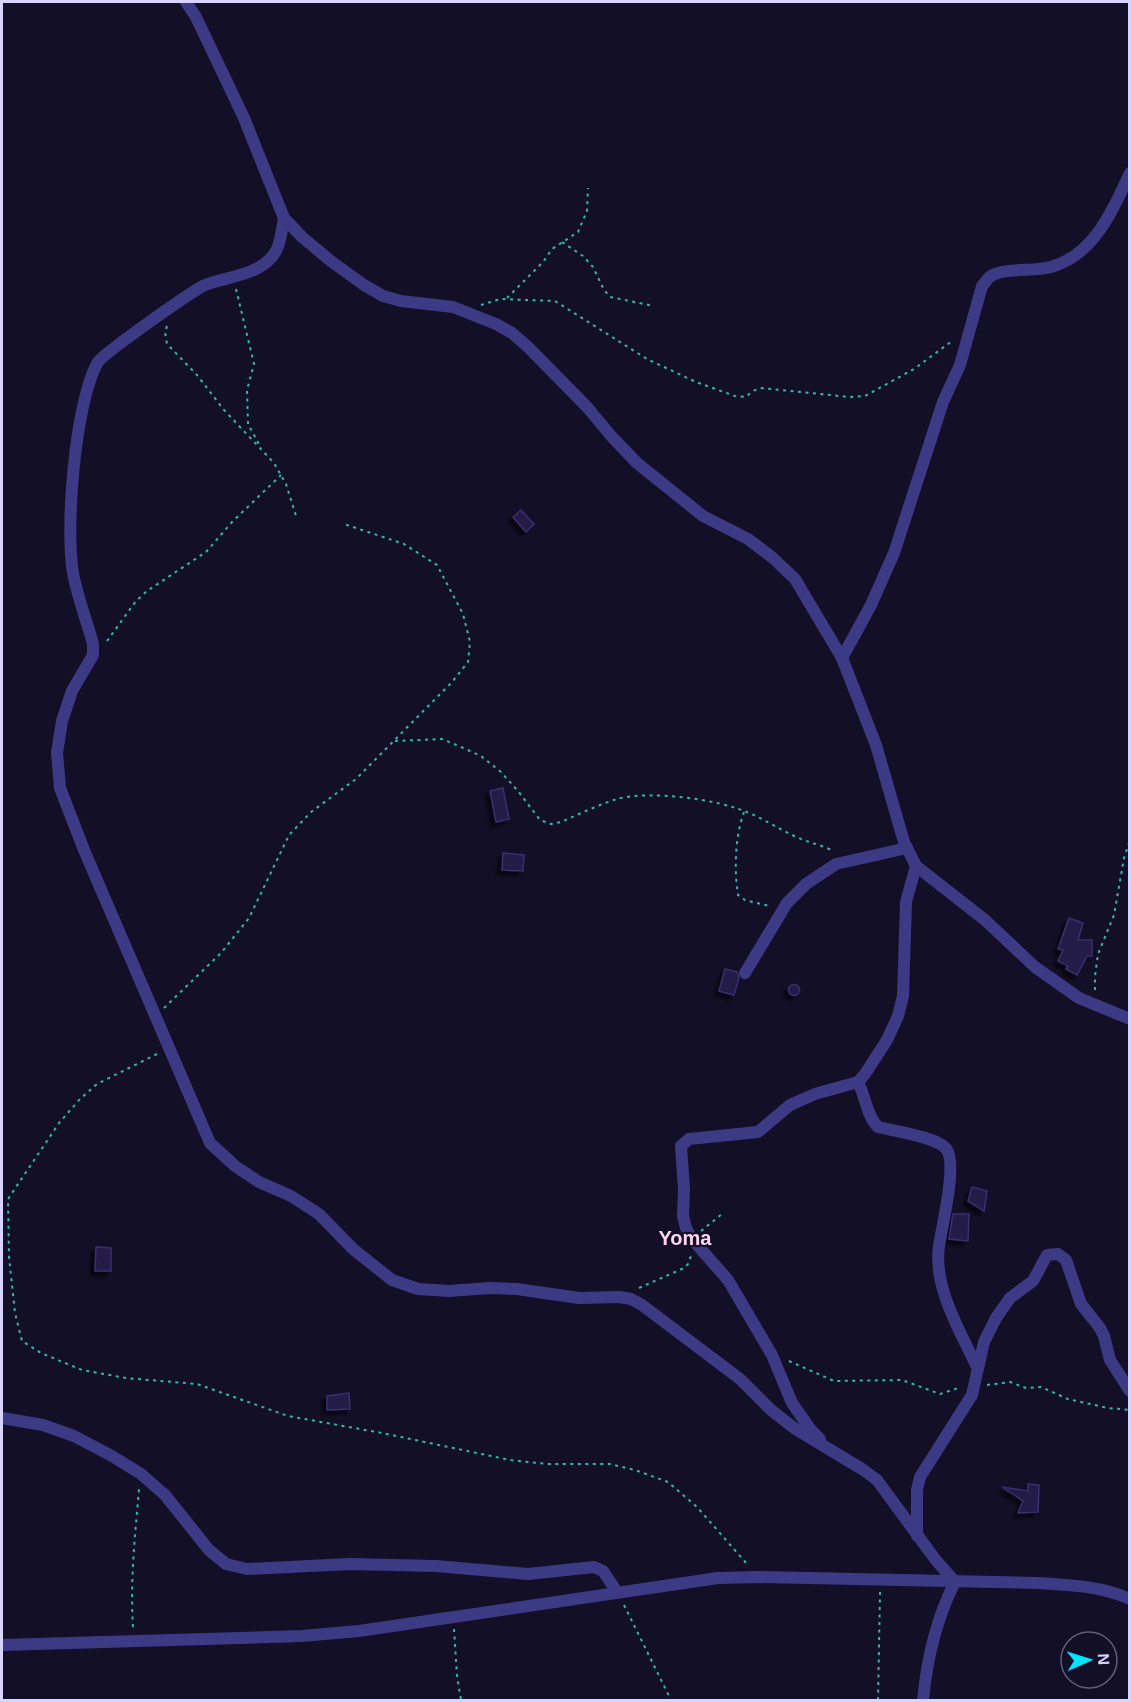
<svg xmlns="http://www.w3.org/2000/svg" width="1131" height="1702" viewBox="0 0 1131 1702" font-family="Helvetica,sans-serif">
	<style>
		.building { fill: #241b47; stroke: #3b2d73; stroke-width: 1.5; filter: url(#shadow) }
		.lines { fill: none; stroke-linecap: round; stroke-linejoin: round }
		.path { stroke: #2fb8b0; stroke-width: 2; stroke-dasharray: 3 4.5; stroke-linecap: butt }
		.street { stroke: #3d3a85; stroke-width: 12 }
		.labels { text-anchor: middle; stroke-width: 4.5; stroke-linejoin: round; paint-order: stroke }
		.quarter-label { font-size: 20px; font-weight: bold; fill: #ffd6f0; stroke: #130f26 }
	</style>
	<defs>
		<filter id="shadow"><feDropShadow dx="-4.5" dy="4.5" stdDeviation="1.5" flood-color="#0009"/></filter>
	</defs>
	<rect width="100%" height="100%" fill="#130f26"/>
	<g class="building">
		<path d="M521 510 534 524 526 532 513 517Z"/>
		<path d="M503 788 509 819 496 822 490 791Z"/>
		<path d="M503 853 524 855 523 871 502 870Z"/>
		<path d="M1069 918 1083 923 1078 940H1092V956H1087L1077 975 1066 969 1068 966 1058 961 1063 950 1058 949Z"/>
		<path d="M725 969 737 972 739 978 734 995 719 991Z"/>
		<circle cx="794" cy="990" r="5.5"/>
		<path d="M972 1187 987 1191 984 1211 968 1201Z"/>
		<path d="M953 1214H969L968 1241 949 1239Z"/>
		<path d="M96 1247 111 1248V1271H95Z"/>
		<path d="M349 1393 350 1409 327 1410V1396Z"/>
		<path d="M1028 1484 1039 1485 1038 1512 1018 1513 1023 1501 1002 1487 1028 1491Z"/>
	</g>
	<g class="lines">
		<g class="path">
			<path d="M562 242 583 256 593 267 604 290 610 297 654 306"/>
			<path d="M236 289 254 364 247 390 248 424 261 448"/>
			<path d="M507 298 543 262 552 249 578 232 587 211 588 188"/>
			<path d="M481 305 500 299 555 301 647 359 696 382 735 396 745 397 755 390 762 388 849 397 865 396 914 369 952 341"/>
			<path d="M167 326 165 332 167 344 197 375 224 410 274 463 286 484 297 519"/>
			<path d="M107 641 136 601 147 591 206 552 232 522 281 475"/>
			<path d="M395 741 442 739 461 747 481 756 501 772 518 791 540 820 551 824 561 822C579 814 598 805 617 799 650 790 718 799 749 813 766 820 782 831 799 838 810 843 822 845 833 851"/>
			<path d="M744 812C735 837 734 869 738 895L745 900 769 906"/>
			<path d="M1095 990V976L1098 954 1114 915 1124 858 1130 840"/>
			<path d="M164 1008 221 953 249 918 289 835 311 812 356 779 452 682 468 662 470 642 463 614 437 565 404 544 344 524"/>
			<path d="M157 1054 97 1084 80 1099 59 1123 8 1199 9 1257 15 1313 22 1341 41 1353 82 1370 126 1378 197 1384 288 1416 382 1433 510 1460 547 1464H610L635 1470 668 1482 697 1507 747 1564"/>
			<path d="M701 1231 722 1214"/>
			<path d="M639 1288 684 1268 688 1264 691 1256"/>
			<path d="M789 1361 834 1381 902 1380 940 1394 961 1387"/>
			<path d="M987 1385 1010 1382 1026 1388 1041 1387 1068 1399 1108 1408 1130 1410"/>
			<path d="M624 1605 671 1700"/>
			<path d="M133 1627C130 1581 135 1536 139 1489"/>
			<path d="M454 1629 457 1676 461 1700"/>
			<path d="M878 1700 880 1592"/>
		</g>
		<g class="street">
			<path d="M186 2 196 17 244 118 284 218 302 237 332 262 364 285 383 296 401 301 453 307 496 324 512 333 528 347 587 407 612 437 637 463 703 516 748 539 773 558 795 579 842 658 876 745 904 842 916 866 985 920 1035 967 1079 998 1130 1019"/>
			<path d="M284 218C282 228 281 240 277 249 265 275 228 276 205 285 192 291 104 353 98 362 75 401 64 534 74 578 79 601 87 622 93 644V655L72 691 62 721 57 753 60 788 84 850 210 1143 235 1166 259 1182 291 1196 319 1214 353 1249 392 1280 418 1289 449 1291 490 1288 517 1289 579 1298 619 1297 631 1299 642 1305 740 1379 771 1410 794 1428 862 1469 877 1480 935 1559 955 1582C936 1619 927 1659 923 1700"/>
			<path d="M842 658 871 605 894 553 943 402 960 365 982 286C985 283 988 278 991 276 1006 267 1034 272 1051 267 1094 255 1113 210 1130 173"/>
			<path d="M745 973 787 903 806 884 836 864 907 848"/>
			<path d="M858 1082C865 1095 867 1117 878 1127 894 1131 939 1137 947 1150 957 1165 942 1226 939 1246 933 1287 960 1331 977 1367"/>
			<path d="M2 1418 43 1425 74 1436 112 1456 141 1474 165 1495 209 1550 226 1564 247 1569 349 1564 436 1566 528 1574 594 1567 603 1571 617 1592"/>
			<path d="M820 1439 811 1430 792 1403 772 1355 728 1280 692 1239 686 1228 683 1216 684 1189 681 1146 689 1139 758 1132 790 1105 815 1094 858 1082 865 1074 887 1040 898 1016 903 996 906 902 916 866"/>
			<path d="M917 1536V1490L920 1477 972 1395 984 1342 996 1318 1010 1298 1033 1281 1047 1255 1058 1254 1066 1260 1081 1304 1100 1328 1104 1336 1110 1360 1130 1391"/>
			<path d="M2 1645 302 1636 359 1631 718 1578 758 1577 1039 1583C1070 1585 1101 1586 1130 1599"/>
		</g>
	</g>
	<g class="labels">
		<g class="quarter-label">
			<text x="685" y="1245">Yoma</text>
		</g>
	</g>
	<rect width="1131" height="1702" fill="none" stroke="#d9d4ff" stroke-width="6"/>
	<g transform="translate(1089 1660) rotate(87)"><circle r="28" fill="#130f26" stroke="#625e7d" stroke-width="1.5"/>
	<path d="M0-4.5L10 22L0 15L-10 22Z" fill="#00e5ff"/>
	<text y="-9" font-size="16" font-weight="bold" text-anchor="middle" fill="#d9d4ff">N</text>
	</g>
</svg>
